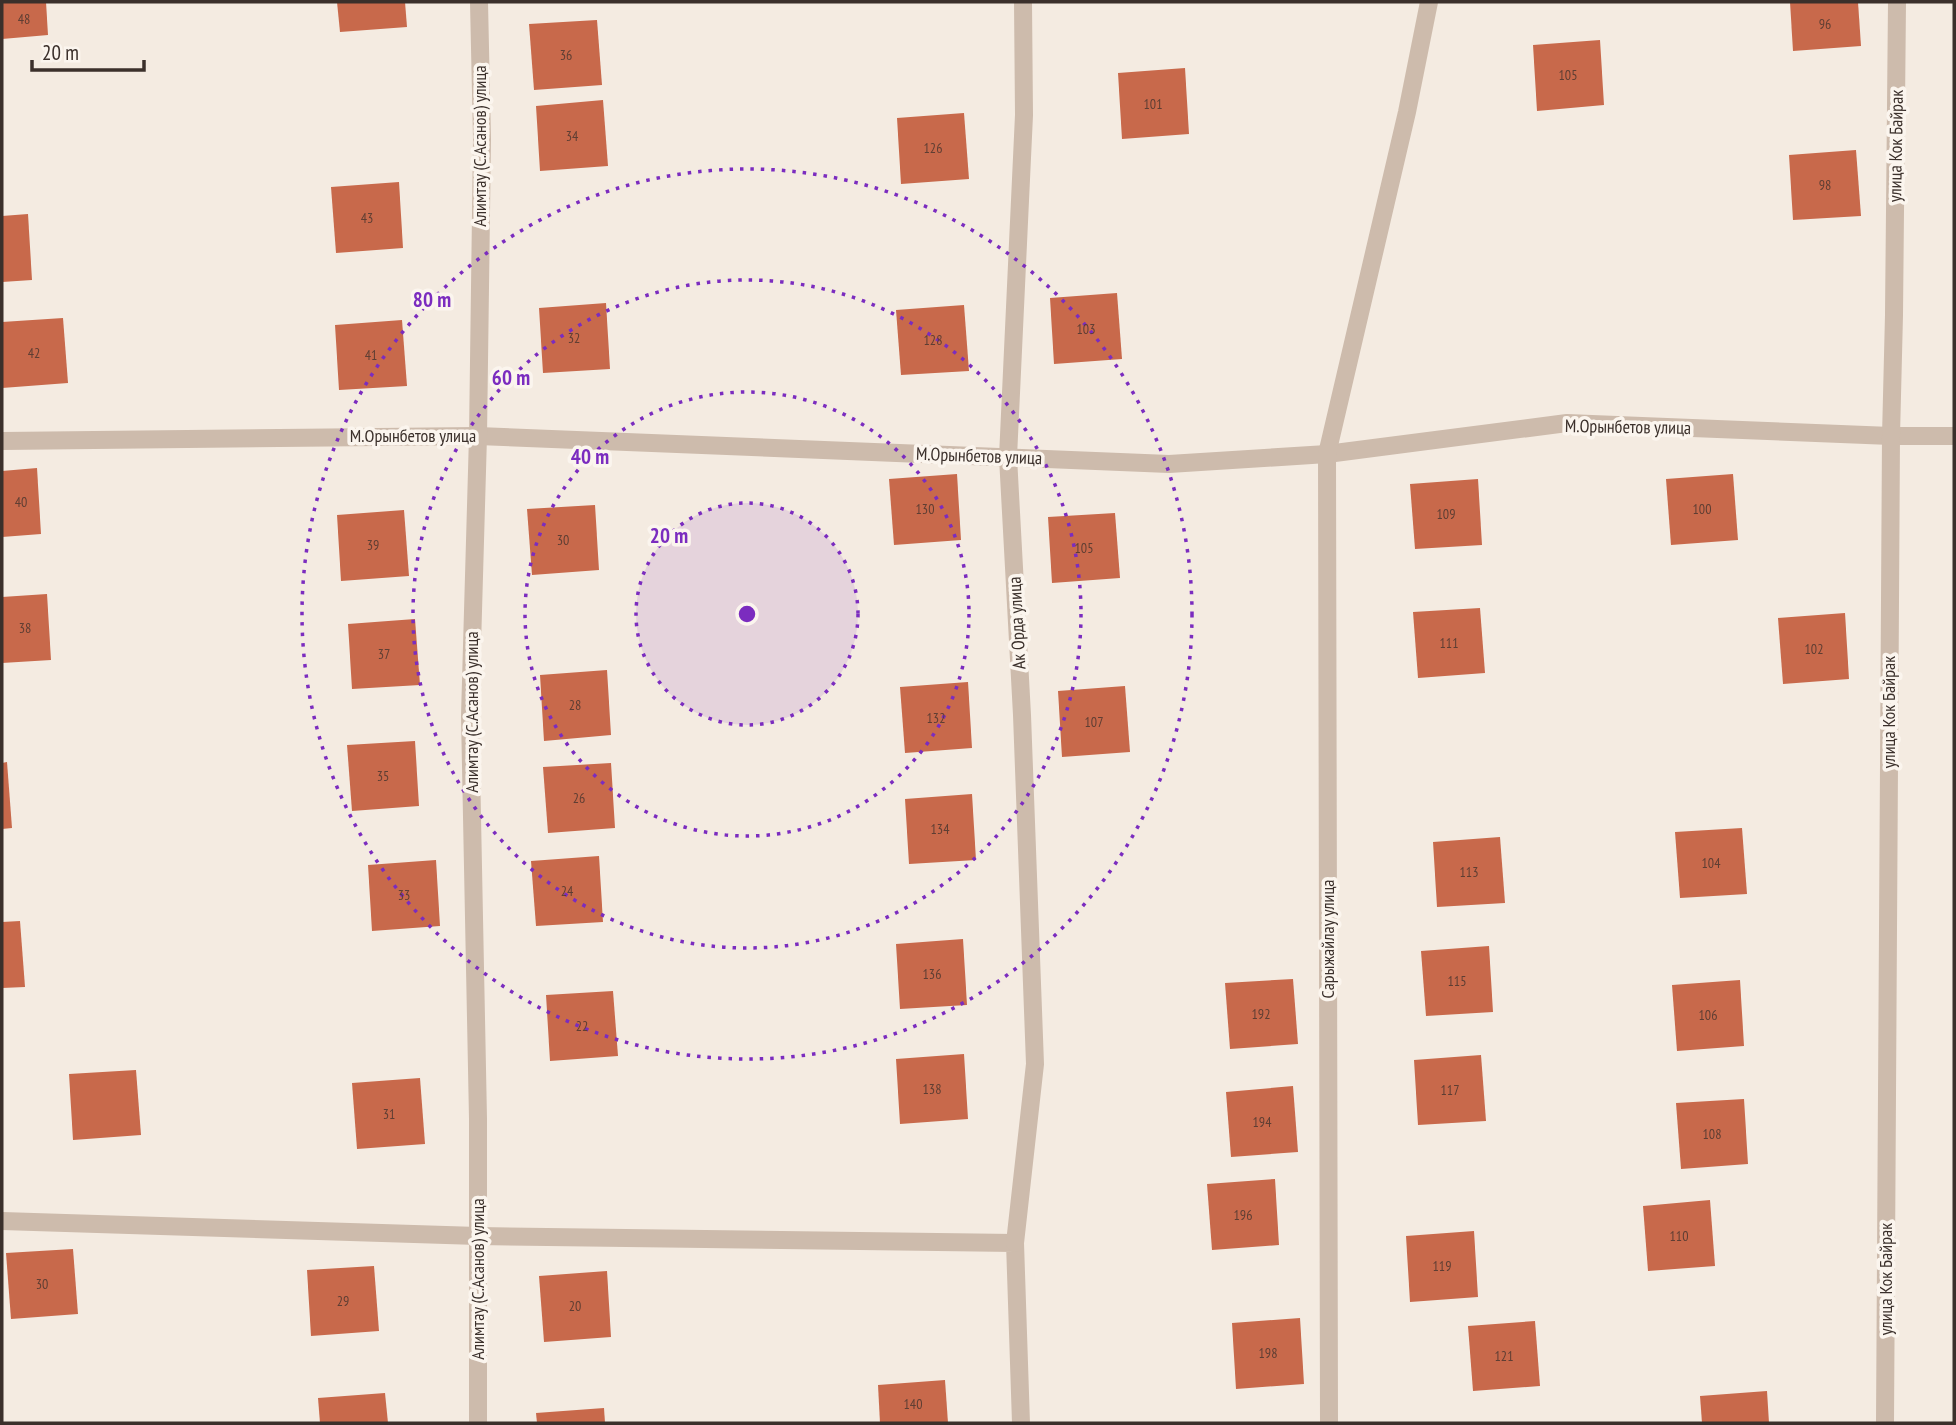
<svg xmlns="http://www.w3.org/2000/svg" width="1956" height="1425" viewBox="0 0 1956 1425" font-family="'PT Sans Narrow',sans-serif">
	<style>
		.building { fill: #c8694b }
		.lines { fill: none; stroke-linecap: round; stroke-linejoin: round }
		.service { stroke: #cdbbac; stroke-width: 18 }
		.minor { stroke: #cdbbac; stroke-width: 18 }
		.ring { fill: none; stroke: #7b2cbf; stroke-width: 3.5; stroke-dasharray: 3.5 7 }
		.labels { text-anchor: middle; stroke-width: 7; stroke-linejoin: round; paint-order: stroke }
		.number-label { font-size: 14px; fill: #5e3e33 }
		.street-label { font-size: 18px; fill: #3b302b; stroke: #fbf5ee }
		.centre { fill: #7b2cbf; stroke: #fbf5ee; stroke-width: 3.5 }
		.ring-label { font-size: 21px; text-anchor: middle; font-weight: bold; fill: #7b2cbf; stroke: #fbf5ee; stroke-width: 7; stroke-linejoin: round; paint-order: stroke }
	</style>
	<rect width="100%" height="100%" fill="#f4ebe1"/>
	<g class="building">
		<path d="M2 2H46L48 35 2 39Z"/>
		<path d="M337 2H405L407 27 340 32Z"/>
		<path d="M1790 2H1858L1861 46 1793 51Z"/>
		<path d="M597 20 602 85 534 90 529 24Z"/>
		<path d="M1600 40 1604 105 1537 111 1533 45Z"/>
		<path d="M1185 68 1189 134 1122 139 1118 73Z"/>
		<path d="M603 100 608 166 540 171 536 106Z"/>
		<path d="M964 113 969 179 901 184 897 118Z"/>
		<path d="M1856 150 1861 216 1793 220 1789 155Z"/>
		<path d="M399 182 403 248 336 253 331 187Z"/>
		<path d="M28 214 32 280 2 282V216Z"/>
		<path d="M1117 293 1122 359 1054 364 1050 298Z"/>
		<path d="M606 303 610 369 543 373 539 308Z"/>
		<path d="M964 305 969 371 901 375 896 310Z"/>
		<path d="M63 318 68 383 2 388V322Z"/>
		<path d="M402 320 407 386 339 390 335 325Z"/>
		<path d="M37 468 41 534 2 537V471Z"/>
		<path d="M957 474 961 540 894 545 889 479Z"/>
		<path d="M1733 474 1738 540 1671 545 1666 479Z"/>
		<path d="M1478 479 1482 545 1415 549 1410 484Z"/>
		<path d="M595 505 599 570 532 575 527 509Z"/>
		<path d="M404 510 409 576 341 581 337 515Z"/>
		<path d="M1115 513 1120 578 1052 583 1048 517Z"/>
		<path d="M47 594 51 660 2 663V597Z"/>
		<path d="M1480 608 1485 673 1418 678 1413 612Z"/>
		<path d="M1845 613 1849 679 1783 684 1778 618Z"/>
		<path d="M415 619 420 685 352 689 348 624Z"/>
		<path d="M607 670 611 735 544 741 540 675Z"/>
		<path d="M968 682 972 748 905 753 900 687Z"/>
		<path d="M1125 686 1130 752 1062 757 1058 691Z"/>
		<path d="M415 741 419 806 352 811 347 745Z"/>
		<path d="M7 762 12 828 2 829V763Z"/>
		<path d="M611 763 615 828 548 833 543 767Z"/>
		<path d="M972 794 976 860 909 864 905 799Z"/>
		<path d="M1742 828 1747 894 1680 898 1675 832Z"/>
		<path d="M1500 837 1505 903 1437 907 1433 842Z"/>
		<path d="M599 856 603 922 536 926 531 861Z"/>
		<path d="M436 860 440 926 372 931 368 865Z"/>
		<path d="M20 921 25 987 2 988V922Z"/>
		<path d="M963 939 967 1005 900 1009 896 944Z"/>
		<path d="M1489 946 1493 1012 1426 1016 1421 951Z"/>
		<path d="M1293 979 1298 1044 1230 1049 1225 983Z"/>
		<path d="M1740 980 1744 1046 1677 1051 1672 985Z"/>
		<path d="M613 991 618 1056 550 1061 546 995Z"/>
		<path d="M964 1054 968 1119 900 1124 896 1059Z"/>
		<path d="M1481 1055 1486 1121 1418 1125 1414 1060Z"/>
		<path d="M136 1070 141 1135 73 1140 69 1074Z"/>
		<path d="M420 1078 425 1144 357 1149 352 1083Z"/>
		<path d="M1293 1086 1298 1152 1231 1157 1226 1092Z"/>
		<path d="M1744 1099 1748 1164 1681 1169 1676 1103Z"/>
		<path d="M1275 1179 1279 1245 1212 1250 1207 1184Z"/>
		<path d="M1710 1200 1715 1266 1648 1271 1643 1206Z"/>
		<path d="M1474 1231 1478 1297 1410 1302 1406 1236Z"/>
		<path d="M73 1249 78 1314 11 1319 6 1253Z"/>
		<path d="M374 1266 379 1331 311 1336 307 1270Z"/>
		<path d="M607 1271 611 1337 544 1342 539 1276Z"/>
		<path d="M1300 1318 1304 1384 1236 1389 1232 1323Z"/>
		<path d="M1535 1321 1540 1386 1473 1391 1468 1326Z"/>
		<path d="M945 1380 948 1423H880L878 1385Z"/>
		<path d="M1767 1391 1769 1423H1702L1700 1396Z"/>
		<path d="M385 1393 388 1423H320L318 1398Z"/>
		<path d="M604 1408 605 1423H537L536 1413Z"/>
	</g>
	<g class="lines">
		<path class="service" d="M2 1221 478 1236 1015 1243 1021 1423"/>
		<g class="minor">
			<path d="M2 441 478 436 1169 464 1327 454 1567 423 1891 436H1954"/>
			<path d="M1015 1243 1035 1064 1022 715 1008 457 1024 115 1023 2"/>
			<path d="M478 1423V1119L470 716 478 436 482 139 479 2"/>
			<path d="M1329 1423 1327 454 1407 112 1429 2"/>
			<path d="M1885 1423 1891 436 1894 315 1897 2"/>
		</g>
	</g>
	<circle cx="747" cy="614" r="111" fill="#7b2cbf" fill-opacity=".12"/>
	<g class="ring">
		<circle cx="747" cy="614" r="111"/>
		<circle cx="747" cy="614" r="222"/>
		<circle cx="747" cy="614" r="334"/>
		<circle cx="747" cy="614" r="445"/>
	</g>
	<g class="labels">
		<g class="number-label">
			<text x="24" y="24">48</text>
			<text x="1825" y="29">96</text>
			<text x="566" y="60">36</text>
			<text x="1568" y="80">105</text>
			<text x="1153" y="109">101</text>
			<text x="572" y="141">34</text>
			<text x="933" y="153">126</text>
			<text x="1825" y="190">98</text>
			<text x="367" y="223">43</text>
			<text x="1086" y="334">103</text>
			<text x="574" y="343">32</text>
			<text x="933" y="345">128</text>
			<text x="34" y="358">42</text>
			<text x="371" y="360">41</text>
			<text x="21" y="507">40</text>
			<text x="925" y="514">130</text>
			<text x="1702" y="514">100</text>
			<text x="1446" y="519">109</text>
			<text x="563" y="545">30</text>
			<text x="373" y="550">39</text>
			<text x="1084" y="553">105</text>
			<text x="25" y="633">38</text>
			<text x="1449" y="648">111</text>
			<text x="1814" y="654">102</text>
			<text x="384" y="659">37</text>
			<text x="575" y="710">28</text>
			<text x="936" y="723">132</text>
			<text x="1094" y="727">107</text>
			<text x="383" y="781">35</text>
			<text x="579" y="803">26</text>
			<text x="940" y="834">134</text>
			<text x="1711" y="868">104</text>
			<text x="1469" y="877">113</text>
			<text x="567" y="896">24</text>
			<text x="404" y="900">33</text>
			<text x="932" y="979">136</text>
			<text x="1457" y="986">115</text>
			<text x="1261" y="1019">192</text>
			<text x="1708" y="1020">106</text>
			<text x="582" y="1031">22</text>
			<text x="932" y="1094">138</text>
			<text x="1450" y="1095">117</text>
			<text x="389" y="1119">31</text>
			<text x="1262" y="1127">194</text>
			<text x="1712" y="1139">108</text>
			<text x="1243" y="1220">196</text>
			<text x="1679" y="1241">110</text>
			<text x="1442" y="1271">119</text>
			<text x="42" y="1289">30</text>
			<text x="343" y="1306">29</text>
			<text x="575" y="1311">20</text>
			<text x="1268" y="1358">198</text>
			<text x="1504" y="1361">121</text>
			<text x="913" y="1409">140</text>
		</g>
		<g class="street-label">
			<text transform="translate(480 146) rotate(-90)" y="6">Алимтау (С.Асанов) улица</text>
			<text transform="translate(1896 146) rotate(-89)" y="6">улица Кок Байрак</text>
			<text transform="translate(1628 427) rotate(1)" y="6">М.Орынбетов улица</text>
			<text x="413" y="442">М.Орынбетов улица</text>
			<text transform="translate(979 456) rotate(2)" y="6">М.Орынбетов улица</text>
			<text transform="translate(1017 623) rotate(-93)" y="6">Ак Орда улица</text>
			<text transform="translate(472 712) rotate(-90)" y="6">Алимтау (С.Асанов) улица</text>
			<text transform="translate(1889 712) rotate(-90)" y="6">улица Кок Байрак</text>
			<text transform="translate(1328 939) rotate(-90)" y="6">Сарыжайлау улица</text>
			<text transform="translate(478 1279) rotate(-90)" y="6">Алимтау (С.Асанов) улица</text>
			<text transform="translate(1886 1279) rotate(-90)" y="6">улица Кок Байрак</text>
		</g>
	</g>
	<circle cx="747" cy="614" r="10" class="centre"/>
	<g class="ring-label">
		<text x="432" y="307">80 m</text>
		<text x="511" y="385">60 m</text>
		<text x="590" y="464">40 m</text>
		<text x="669" y="543">20 m</text>
	</g>
	<rect width="1956" height="1425" fill="none" stroke="#3b302b" stroke-width="7"/>
	<path d="M32 60v10h112v-10" fill="none" stroke="#3b302b" stroke-width="3.5"/>
	<text x="42" y="60" font-size="21" fill="#3b302b" stroke="#fbf5ee" stroke-width="5" paint-order="stroke">20 m</text>
</svg>
